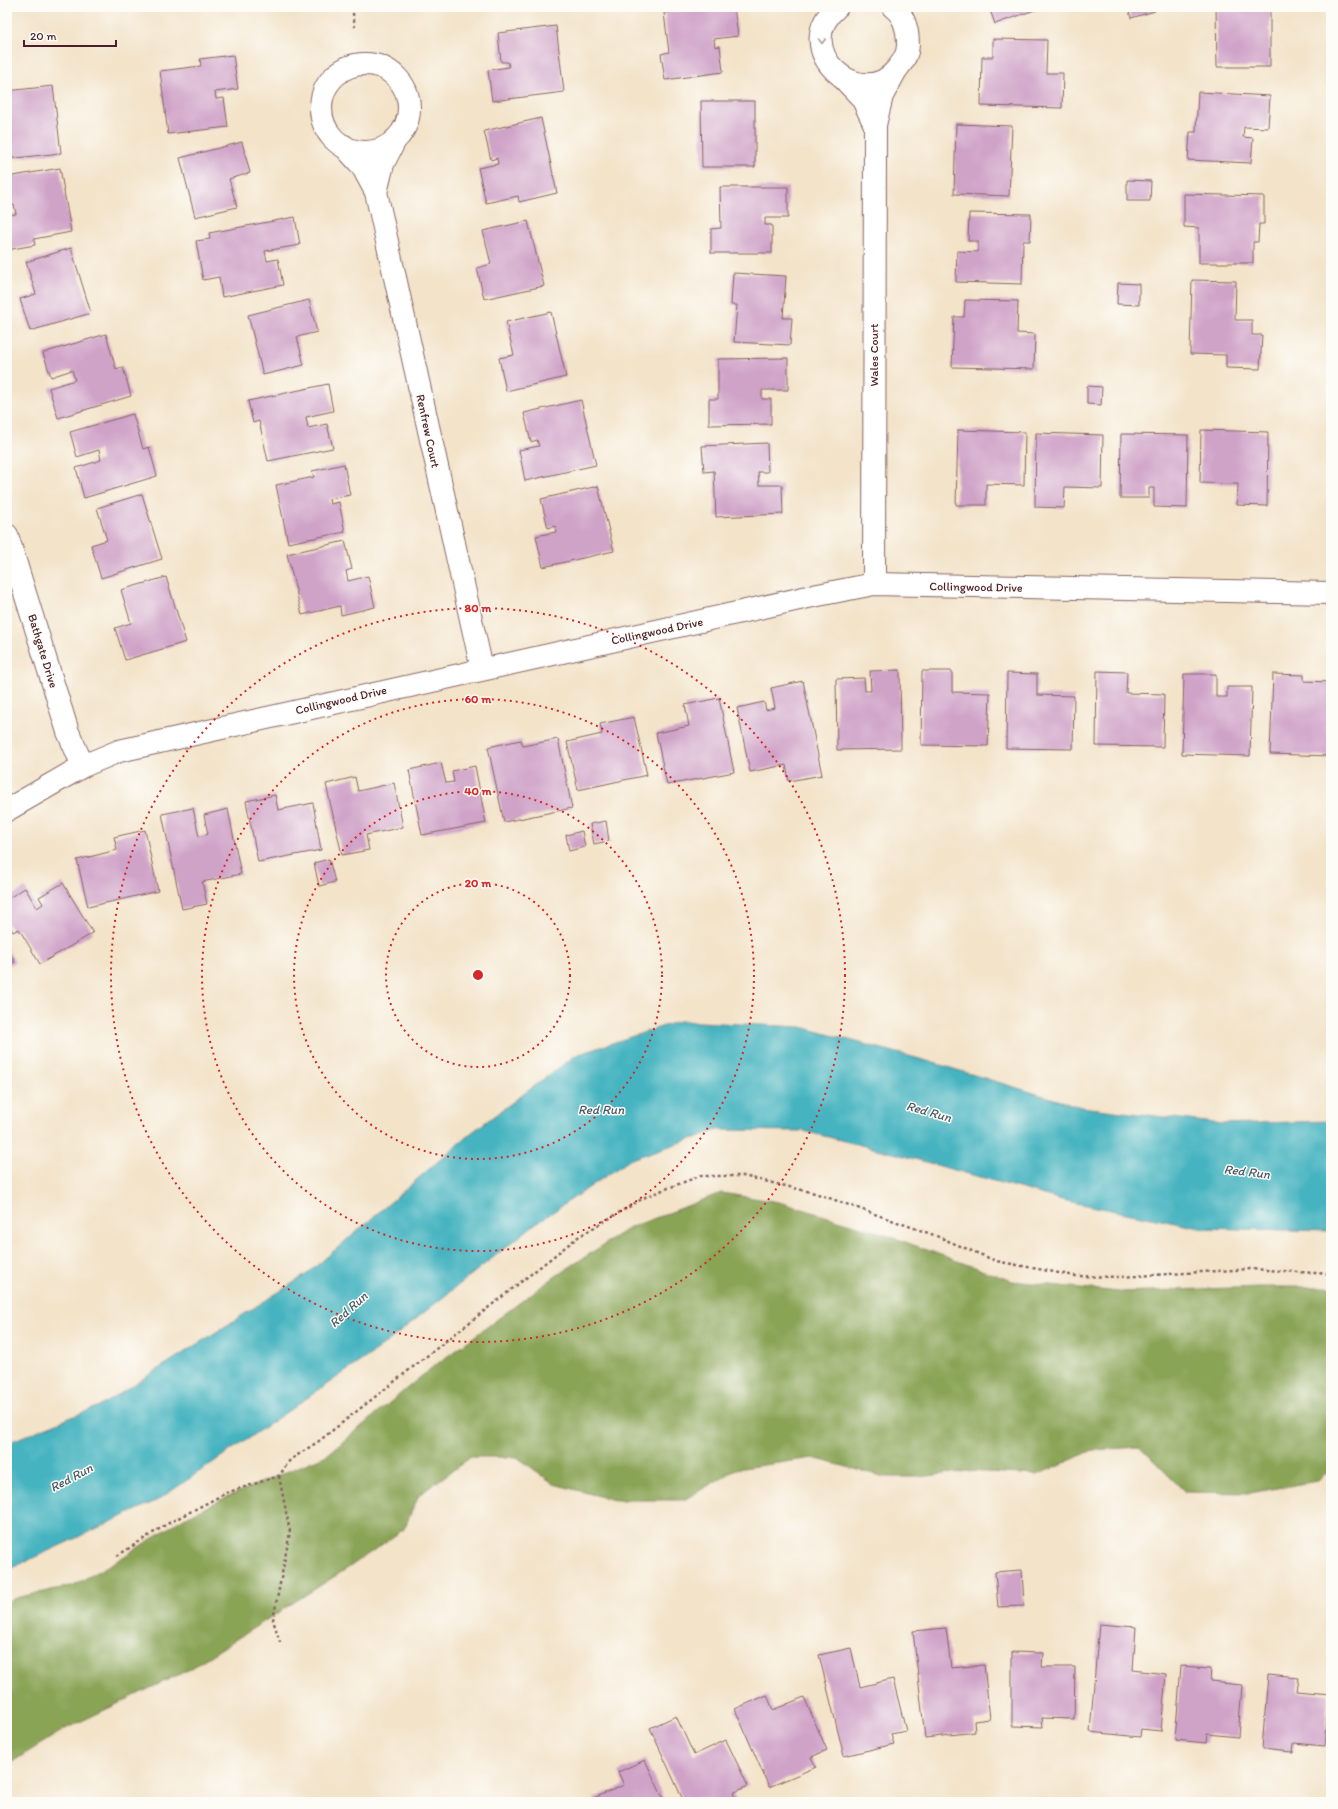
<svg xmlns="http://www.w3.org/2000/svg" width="1338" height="1809" viewBox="0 0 1338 1809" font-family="Itim,sans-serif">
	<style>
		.forest { fill: #8aa456; stroke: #6a6240 }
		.water { fill: #44b3c0; stroke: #476976 }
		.building { fill: #cfa2c8 }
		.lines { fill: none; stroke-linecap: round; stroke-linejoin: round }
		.minor-casing { stroke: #856462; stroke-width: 24 }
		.path { stroke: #856462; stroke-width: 2.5; stroke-dasharray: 3 3; stroke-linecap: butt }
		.minor { stroke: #fff; stroke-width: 22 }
		.oneway { stroke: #ae9aa0 }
		.ring { fill: none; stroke: #d62828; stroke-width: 2; stroke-dasharray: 2 4 }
		.labels { text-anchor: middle; stroke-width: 3; stroke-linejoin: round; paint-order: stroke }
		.street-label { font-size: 12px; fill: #4a1f2b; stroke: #fdfcf7 }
		.water-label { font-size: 13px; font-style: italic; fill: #485a67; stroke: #fdfcf7 }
		.centre { fill: #d62828; stroke: #fdfcf7; stroke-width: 2 }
		.ring-label { font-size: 12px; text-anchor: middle; font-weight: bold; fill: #d62828; stroke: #fdfcf7; stroke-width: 3; stroke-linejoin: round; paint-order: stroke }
	</style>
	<rect width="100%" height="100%" fill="#fdfcf7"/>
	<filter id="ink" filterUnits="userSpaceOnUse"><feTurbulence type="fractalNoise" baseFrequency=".025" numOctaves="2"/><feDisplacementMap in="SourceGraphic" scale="8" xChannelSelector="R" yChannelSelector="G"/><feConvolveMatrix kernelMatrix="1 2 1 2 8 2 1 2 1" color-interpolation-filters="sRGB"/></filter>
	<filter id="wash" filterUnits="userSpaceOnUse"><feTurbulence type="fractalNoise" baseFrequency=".012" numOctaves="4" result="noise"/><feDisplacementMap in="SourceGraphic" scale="16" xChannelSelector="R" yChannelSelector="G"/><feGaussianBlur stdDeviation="0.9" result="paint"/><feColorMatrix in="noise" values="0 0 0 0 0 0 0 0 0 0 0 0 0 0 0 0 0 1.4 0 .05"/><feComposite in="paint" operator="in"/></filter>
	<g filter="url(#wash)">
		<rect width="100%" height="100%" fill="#f3e3c9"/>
		<path class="forest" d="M721 1193 779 1202 878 1232 1012 1281 1119 1292 1260 1287H1331V1468L1317 1481 1250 1493 1185 1492 1140 1447 1093 1450 1037 1475 968 1471 919 1477H885L813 1458 736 1469 684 1500H614L554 1484 517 1457H471L419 1495 404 1529 351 1566 186 1671 65 1729 7 1765V1602L16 1598 74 1585 120 1559 184 1518 229 1496 327 1455 429 1370 553 1278 629 1228Z"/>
		<path class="water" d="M679 1021 801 1027 927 1061 1081 1107 1222 1124 1331 1121V1231L1200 1228 1062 1200 897 1154 804 1131 718 1130 631 1159 535 1224 377 1350 158 1500 7 1570V1443L102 1405 307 1274 471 1133 576 1055Z"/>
		<g id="blocks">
			<g class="building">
				<path d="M703 7H734L738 36 714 39 715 47 720 46 723 72 665 80 661 54 669 52 664 13Z"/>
				<path d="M989 7H1043L995 24Z"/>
				<path d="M1128 7H1154L1155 11 1131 18Z"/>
				<path d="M1216 7H1270V67H1217Z"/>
				<path d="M556 26 564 92 492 101 488 70 509 67 508 62H501L498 33Z"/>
				<path d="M993 39 1047 40 1046 73H1063L1062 108 981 106 982 57H993Z"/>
				<path d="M233 55 238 89 215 92 216 99 224 98 228 127 168 134 160 71 201 66 200 59Z"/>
				<path d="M53 86 61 153 7 159V91Z"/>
				<path d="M1198 92 1270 96 1268 128 1244 127 1243 137 1253 138 1251 163 1188 160 1190 132H1196Z"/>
				<path d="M701 101H755V167H702Z"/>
				<path d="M541 118 557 193 519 202 518 196 486 203 478 168 498 164 497 158 491 160 484 131Z"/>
				<path d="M956 124 1012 126 1009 196 954 194Z"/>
				<path d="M242 142 250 173 229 179 237 207 195 217 180 158Z"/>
				<path d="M60 168 71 232 34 239 35 245 7 250V215L16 214 14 205 7 207V177Z"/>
				<path d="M1127 180 1151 181 1150 201H1127Z"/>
				<path d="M720 187H788V218H765V225H772V253H711V229L721 228Z"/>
				<path d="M1184 194 1264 196V224H1259L1258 242H1253V263H1199V228L1184 227Z"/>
				<path d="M969 213 1031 214 1030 241H1023L1022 284 956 282 957 251 978 252V241H968Z"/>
				<path d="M295 217 300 245 265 251 267 261 278 259 283 285 222 297 219 277 203 280 196 241 210 239 209 233Z"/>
				<path d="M528 221 544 286 484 299 477 268 491 264 483 231Z"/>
				<path d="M71 248 91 313 30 331 20 299 36 294 26 262Z"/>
				<path d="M733 273 786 276 783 318H792L790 345 734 342 737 305H731Z"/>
				<path d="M1192 280 1236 281 1235 320H1252V335H1262L1260 369 1226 368V355L1190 354Z"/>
				<path d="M1118 283 1139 284V305L1117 304Z"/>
				<path d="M309 300 317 332 297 337 304 365 263 375 248 315Z"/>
				<path d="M965 300 1018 301 1017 333 1035 334 1034 369 952 367 954 317H964Z"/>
				<path d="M551 312 566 377 506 391 499 358 514 355 506 322Z"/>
				<path d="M106 334 116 369 123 367 131 396 58 418 49 388 75 380 72 370 51 377 43 353Z"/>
				<path d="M788 358V390H762V399H771V424L709 425V399H718V359Z"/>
				<path d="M328 384 333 411 306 417 308 428 327 424 333 448 268 461 259 421 253 423 248 401Z"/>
				<path d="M1087 386 1102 387 1101 405 1087 404Z"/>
				<path d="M581 400 596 465 525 481 519 450 539 446 537 440 531 442 524 413Z"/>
				<path d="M133 414 143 449 149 447 157 476 84 498 76 468 101 460 99 450 77 457 70 432Z"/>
				<path d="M958 430 1025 432 1024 485 986 484V505H956Z"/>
				<path d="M1201 430 1268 432 1267 506 1237 505 1238 484 1200 483Z"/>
				<path d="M1036 433 1103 435 1102 488 1065 487 1064 508 1035 507Z"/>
				<path d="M1121 434 1188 435 1187 508 1154 507V488H1149V498H1120Z"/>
				<path d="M767 443 768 472H758L759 485H782L783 514 716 517 714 471 704 472 702 446Z"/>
				<path d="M344 464 350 495 329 499 330 504 339 502 345 532 288 543 276 485 314 477 312 471Z"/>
				<path d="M598 486 614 551 543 567 536 536 556 532 555 526 548 528 541 499Z"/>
				<path d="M142 494 162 559 101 578 91 545 107 540 97 508Z"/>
				<path d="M345 541 352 569 346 571 348 581 368 576 375 607 341 615 340 606 302 615 287 554Z"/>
				<path d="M166 577 186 642 125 660 115 628 131 623 121 590Z"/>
				<path d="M900 670 901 749 837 750 836 679 864 678 865 691H871L870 671Z"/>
				<path d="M922 671H952V692L990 693 988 746 921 745Z"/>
				<path d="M1097 671 1127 672 1126 693 1164 694 1163 747 1096 746Z"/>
				<path d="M1007 673 1037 674V695L1074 696 1073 749 1006 748Z"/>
				<path d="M1184 674H1216V697H1227V687H1252L1250 756 1182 754Z"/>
				<path d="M1273 674 1304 675V681L1331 682V756L1270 754Z"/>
				<path d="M803 681 822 775 789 781 786 765 750 772 737 708 764 702 766 710 775 708 771 688Z"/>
				<path d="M719 698 734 772 667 785 656 733 689 726 685 705Z"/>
				<path d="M634 717 647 775 578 790 567 742 602 734 600 724Z"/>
				<path d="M558 739 572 808 504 822 488 747 521 740 523 746Z"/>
				<path d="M441 763 446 783 454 782 452 771 475 766 486 823 422 835 409 770Z"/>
				<path d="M355 777 358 791 394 783 403 827 366 835 369 850 342 855 326 784Z"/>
				<path d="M275 795 278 810 313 803 321 850 258 862 246 801Z"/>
				<path d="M193 808 199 837 208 834 204 815 228 809 241 874 202 882 207 904 182 909 162 814Z"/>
				<path d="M606 821 609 841 594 844 590 824Z"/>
				<path d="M145 830 158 891 88 907 77 860 117 850 114 837Z"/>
				<path d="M582 831 585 847 569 851 566 835Z"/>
				<path d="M329 859 335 882 319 886 314 863Z"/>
				<path d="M63 883 93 933 40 964 19 929 13 932 7 922V899L25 888 37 908 43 904 39 897Z"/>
				<path d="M7 949 15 962 7 966Z"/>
				<path d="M1022 1570 1024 1606 998 1607 995 1572Z"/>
				<path d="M1099 1624 1136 1627 1133 1670 1166 1674 1161 1731 1141 1729 1140 1737 1090 1732Z"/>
				<path d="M946 1628 951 1668 984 1665 990 1719 974 1721 975 1732 925 1738 913 1631Z"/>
				<path d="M851 1648 860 1687 893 1679 906 1731 891 1734 894 1744 844 1756 819 1655Z"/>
				<path d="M1012 1652 1043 1653 1042 1667H1075L1074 1719 1042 1718 1043 1727 1012 1726Z"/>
				<path d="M1181 1666 1211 1668 1210 1682 1242 1685 1238 1737 1207 1734 1206 1743 1175 1740Z"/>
				<path d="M1268 1675 1299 1678 1297 1692 1329 1695 1325 1746 1294 1743 1293 1752 1262 1749Z"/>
				<path d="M767 1695 773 1710 804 1697 827 1750 811 1757 816 1767 769 1787 735 1709Z"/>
				<path d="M676 1716 694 1755 726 1740 748 1786 733 1793 737 1802H684L650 1728Z"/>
				<path d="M645 1760 665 1802H596L594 1798 624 1785 618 1772Z"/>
			</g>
		</g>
	</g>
	<g filter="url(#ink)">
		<use href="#blocks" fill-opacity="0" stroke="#856462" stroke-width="1"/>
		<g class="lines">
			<g class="minor-casing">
				<g id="minor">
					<path d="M837 7C788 49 861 114 897 69 903 62 908 54 908 45 908 31 905 16 893 7"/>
					<circle cx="365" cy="108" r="44"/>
					<path d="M843 78 862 98 875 125"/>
					<path d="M344 146 362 166 376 192 482 669"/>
					<path d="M376 192 383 164 395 140"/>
					<path d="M7 535 68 732 83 766"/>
					<path d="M874 584 875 125 882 96 895 72"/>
					<path d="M7 810 83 766 119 751 808 597 874 584 1331 593"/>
				</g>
			</g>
			<g class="path">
				<path d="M352 7 355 27"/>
				<path d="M279 1476 290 1532 273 1620 280 1642"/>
				<path d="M117 1556 167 1524 226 1493 279 1476 290 1460 319 1441 578 1237 647 1196 700 1176H743L815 1193 934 1235 996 1261 1075 1276 1120 1277 1250 1269 1331 1274"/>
			</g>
			<use href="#minor" class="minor"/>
		</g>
		<defs><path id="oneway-chevron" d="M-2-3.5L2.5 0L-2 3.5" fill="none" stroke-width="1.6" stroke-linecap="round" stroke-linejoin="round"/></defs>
		<use class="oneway" href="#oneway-chevron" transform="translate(822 41) rotate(89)"/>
	</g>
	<g class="ring">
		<circle cx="478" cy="975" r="92"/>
		<circle cx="478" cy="975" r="184"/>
		<circle cx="478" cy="975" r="276"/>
		<circle cx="478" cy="975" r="367"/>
	</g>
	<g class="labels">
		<g class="street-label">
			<text transform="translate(874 355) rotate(-90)" y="4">Wales Court</text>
			<text transform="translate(428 431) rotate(78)" y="4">Renfrew Court</text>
			<text transform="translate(976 587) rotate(1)" y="4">Collingwood Drive</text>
			<text transform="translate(657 631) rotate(-12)" y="4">Collingwood Drive</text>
			<text transform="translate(43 651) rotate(73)" y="4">Bathgate Drive</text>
			<text transform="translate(341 700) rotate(-13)" y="4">Collingwood Drive</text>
		</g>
		<g class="water-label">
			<text x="601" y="1114">Red Run</text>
			<text transform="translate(929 1111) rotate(16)" y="5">Red Run</text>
			<text transform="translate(1247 1171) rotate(7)" y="5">Red Run</text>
			<text transform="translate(348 1309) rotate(-42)" y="5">Red Run</text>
			<text transform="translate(71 1477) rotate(-28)" y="5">Red Run</text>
		</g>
	</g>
	<circle cx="478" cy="975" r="6" class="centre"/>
	<g class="ring-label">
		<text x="478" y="612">80 m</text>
		<text x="478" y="703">60 m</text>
		<text x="478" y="795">40 m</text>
		<text x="478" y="887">20 m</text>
	</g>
	<rect width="1338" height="1809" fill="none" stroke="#fdfcf7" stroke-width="24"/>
	<path d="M24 40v6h92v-6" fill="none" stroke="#4a1f2b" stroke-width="2"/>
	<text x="30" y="40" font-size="12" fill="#4a1f2b" stroke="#fdfcf7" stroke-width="3" paint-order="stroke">20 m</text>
</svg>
